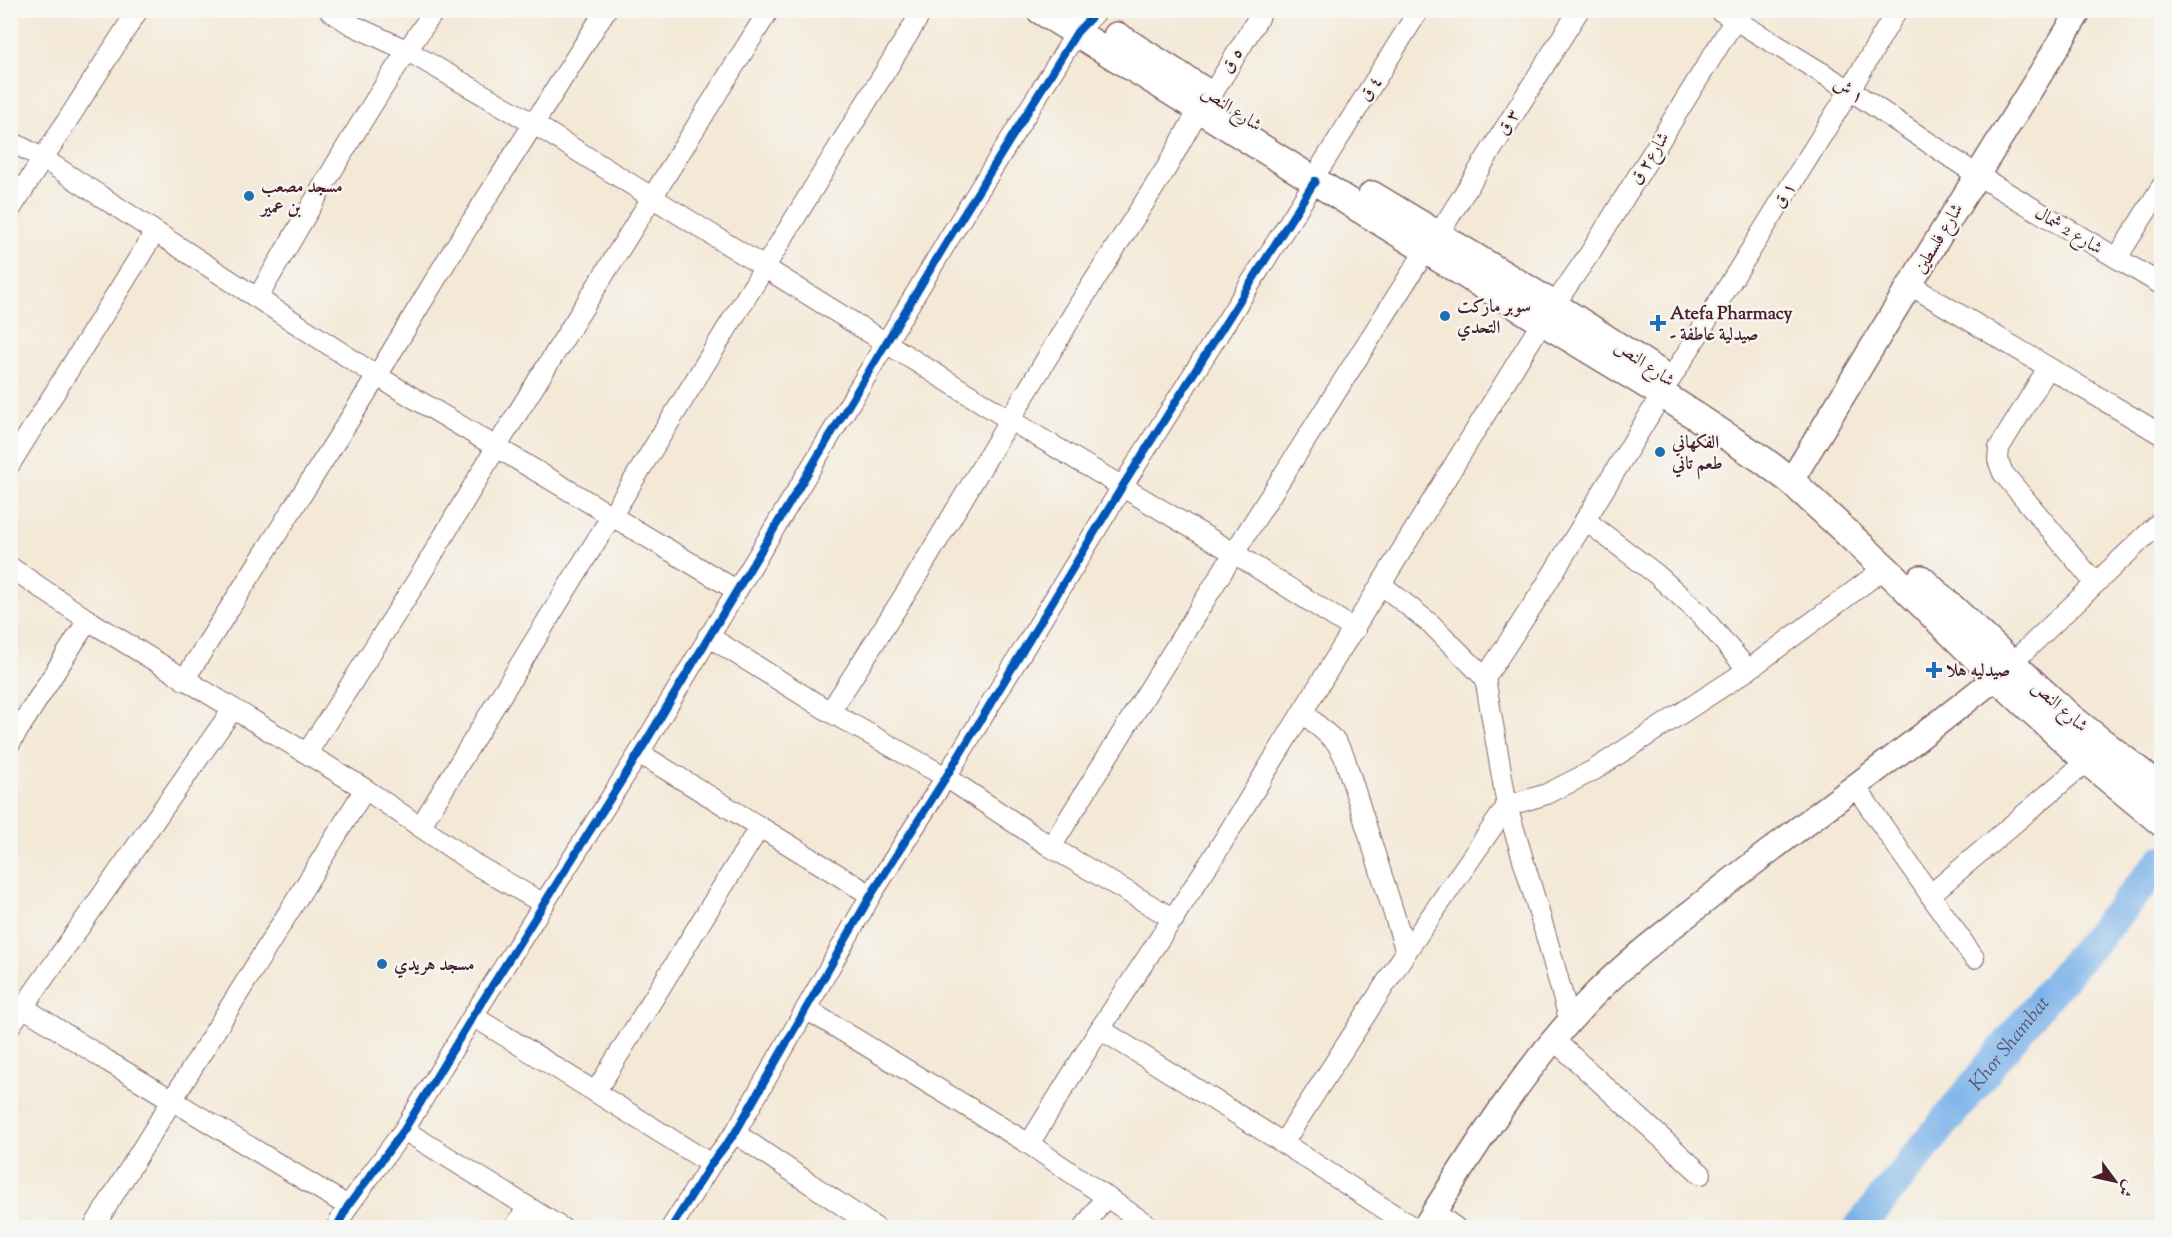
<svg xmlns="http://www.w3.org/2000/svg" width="2172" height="1238" viewBox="0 0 2172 1238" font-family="'Sorts Mill Goudy',Amiri,serif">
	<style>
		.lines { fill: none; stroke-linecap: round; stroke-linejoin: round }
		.river { stroke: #7ab2e9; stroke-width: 32 }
		.minor-casing { stroke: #866567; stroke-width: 22 }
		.tertiary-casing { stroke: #866567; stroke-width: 27 }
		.secondary-casing { stroke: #866567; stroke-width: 30 }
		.minor { stroke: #fff; stroke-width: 20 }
		.tertiary { stroke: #fff; stroke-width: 24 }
		.secondary { stroke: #fff; stroke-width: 27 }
		.cycleway-casing { stroke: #f6f6f2; stroke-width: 11 }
		.cycleway { stroke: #0057b8; stroke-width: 8 }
		.poi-dot { fill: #1f6fb2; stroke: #f6f6f2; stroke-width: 2 }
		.labels { text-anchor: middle; stroke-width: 5; stroke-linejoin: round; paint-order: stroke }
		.street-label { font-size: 18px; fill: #4a1f2b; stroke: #f6f6f2 }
		.poi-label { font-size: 18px; font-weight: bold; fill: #4a1f2b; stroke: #f6f6f2; text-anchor: start }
		.water-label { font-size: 20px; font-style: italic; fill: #5b526e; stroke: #f6f6f2 }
	</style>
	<rect width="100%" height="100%" fill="#f6f6f2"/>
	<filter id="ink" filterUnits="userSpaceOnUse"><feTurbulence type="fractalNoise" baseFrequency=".0167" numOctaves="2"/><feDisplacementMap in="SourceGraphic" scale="12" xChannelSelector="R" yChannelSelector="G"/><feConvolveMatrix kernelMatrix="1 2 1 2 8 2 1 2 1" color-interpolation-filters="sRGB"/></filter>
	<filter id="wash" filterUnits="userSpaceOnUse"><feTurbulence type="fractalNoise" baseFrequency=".008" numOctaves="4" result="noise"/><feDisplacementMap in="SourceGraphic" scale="24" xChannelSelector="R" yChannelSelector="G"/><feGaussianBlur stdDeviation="1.35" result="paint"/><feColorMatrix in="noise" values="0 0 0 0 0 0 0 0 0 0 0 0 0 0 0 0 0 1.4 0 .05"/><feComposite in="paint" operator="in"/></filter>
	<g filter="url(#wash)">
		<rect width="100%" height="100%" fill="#f4e8d6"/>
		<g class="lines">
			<path class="river" id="s1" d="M1859 1228 2043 1000 2162 861"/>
		</g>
	</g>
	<g filter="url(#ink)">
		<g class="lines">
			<g class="minor-casing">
				<g id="minor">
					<path d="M329 10 352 25 406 50 534 124 1010 420 1234 553 1355 630"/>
					<path d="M1719 10 1850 90 1977 175 2162 285"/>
					<path d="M10 141 42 158 377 376 736 590"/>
					<path d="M1322 165 1419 10"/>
					<path d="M10 210 138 10"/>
					<path d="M1438 235 1579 10"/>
					<path d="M2117 258 2162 186"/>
					<path d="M1910 285 2162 435"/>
					<path d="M258 297C315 200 370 102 435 10"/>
					<path d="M1554 305 1590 253 1741 10"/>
					<path d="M2048 368 1999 448 1998 460 2003 473 2095 583"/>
					<path d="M1670 380 1850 90 1897 10"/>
					<path d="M10 464 155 232"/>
					<path d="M1585 520 1656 574 1701 615 1748 670"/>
					<path d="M10 567 88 620 365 789 476 865 544 904"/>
					<path d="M1382 585 1432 625 1485 678 1507 806 1547 939 1570 1022"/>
					<path d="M708 636 830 712 946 777 1051 847 1174 919"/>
					<path d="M2012 663 2162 520"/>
					<path d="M1485 678 1544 588 1662 394"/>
					<path d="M184 680 377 376 449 257 606 10"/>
					<path d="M830 712 911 585 1080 303 1167 167 1199 109 1211 96 1263 10"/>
					<path d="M1304 713 1336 742 1344 756 1406 952"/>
					<path d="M10 743 88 620"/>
					<path d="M307 753 418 579 497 446 769 10"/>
					<path d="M639 753 871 895"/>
					<path d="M1855 786 1974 958"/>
					<path d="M420 827 923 10"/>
					<path d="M1051 847 1234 553 1426 250"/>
					<path d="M1930 895 2087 761"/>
					<path d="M23 1007 109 1062 348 1206"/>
					<path d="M806 1009 1029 1144 1152 1228"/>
					<path d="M473 1016 711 1164"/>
					<path d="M10 1026 233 709"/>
					<path d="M1100 1029 1283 1143 1414 1228"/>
					<path d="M1554 1040 1701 1174"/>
					<path d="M596 1091 759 828"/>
					<path d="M404 1130 562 1228"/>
					<path d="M735 1133 876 1228"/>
					<path d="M1283 1143 1406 952 1507 806 1547 794 1594 770 1748 670 1885 568"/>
					<path d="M1029 1144 1100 1029 1214 856 1542 322"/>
					<path d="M1434 1212 1456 1228"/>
					<path d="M93 1228 365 789"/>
					<path d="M336 1228 348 1206 404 1130 473 1016 639 753 951 235 1077 32 1098 10"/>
					<path d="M514 1228 528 1207"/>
					<path d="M671 1228 711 1164 735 1133 871 895 946 777 1122 487 1315 181"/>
					<path d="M1084 1228 1105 1197"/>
				</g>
			</g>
			<g class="tertiary-casing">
				<g id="tertiary">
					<path d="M1791 481 1942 232 2080 10"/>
					<path d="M1424 1228C1476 1145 1528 1061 1598 991 1632 957 1671 928 1709 898 1808 819 1912 747 2010 666"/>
				</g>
			</g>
			<g class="secondary-casing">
				<g id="secondary">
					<path d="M1040 10 1479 283 1662 394 1763 460 1791 481 1885 568 1996 677 2087 761 2162 823"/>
					<path d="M1117 36 1204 91"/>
					<path d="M1372 195 1554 305 1658 372"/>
					<path d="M1921 579 2070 717 2162 789"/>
				</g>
			</g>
			<use href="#minor" class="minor"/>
			<use href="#tertiary" class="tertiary"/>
			<use href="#secondary" class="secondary"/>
			<g class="cycleway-casing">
				<g id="cycleway">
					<path d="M336 1228 348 1206 404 1130 473 1016 639 753 951 235 1077 32 1098 10"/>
					<path d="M671 1228 711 1164 735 1133 871 895 946 777 1122 487 1315 181"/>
				</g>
			</g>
			<use href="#cycleway" class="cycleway"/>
		</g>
	</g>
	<g class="poi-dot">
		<circle cx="249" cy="196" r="6"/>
		<circle cx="1445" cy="316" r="6"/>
		<path d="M1655 314h6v6h6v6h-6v6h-6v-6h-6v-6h6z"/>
		<circle cx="1660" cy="452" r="6"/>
		<path d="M1931 661h6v6h6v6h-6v6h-6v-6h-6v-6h6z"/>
		<circle cx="382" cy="964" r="6"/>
	</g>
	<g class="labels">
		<g class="street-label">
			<text transform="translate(1232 60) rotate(-58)" y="6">٥ ق</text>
			<text transform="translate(1370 88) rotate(-58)" y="6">٤ ق</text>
			<text transform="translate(1849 90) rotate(33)" y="6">١ ش</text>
			<text transform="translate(1232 108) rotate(33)" y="6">شارع النص</text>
			<text transform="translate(1508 122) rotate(-58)" y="6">٣ ق</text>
			<text transform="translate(1649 158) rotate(-58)" y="6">شارع٢ ق</text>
			<text transform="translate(1784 195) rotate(-58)" y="6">١ ق</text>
			<text transform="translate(2069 230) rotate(31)" y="6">شارع 2 شمال</text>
			<text transform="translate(1938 238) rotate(-59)" y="6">شارع فلسطين</text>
			<text transform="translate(1645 363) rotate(34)" y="6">شارع النص</text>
			<text transform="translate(2060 706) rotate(41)" y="6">شارع النص</text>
		</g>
		<g class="poi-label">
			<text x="261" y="192">مسجد مصعب<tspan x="261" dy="21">بن عمير</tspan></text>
			<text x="1457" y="312">سوبر ماركت<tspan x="1457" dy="21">التحدي</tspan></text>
			<text x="1670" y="319">Atefa Pharmacy<tspan x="1670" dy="21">- صيدلية عاطفة</tspan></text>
			<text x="1672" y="448">الفكهاني<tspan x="1672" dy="21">طعم تاني</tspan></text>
			<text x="1946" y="676">صيدليه هلا</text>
			<text x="394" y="970">مسجد هريدي</text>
		</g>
		<g class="water-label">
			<text dy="7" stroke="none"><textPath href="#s1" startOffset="238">Khor Shambat</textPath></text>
		</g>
	</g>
	<rect width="2172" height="1238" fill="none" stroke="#f6f6f2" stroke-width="36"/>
	<g transform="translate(2115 1181) rotate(123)" stroke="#f6f6f2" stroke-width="4.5" paint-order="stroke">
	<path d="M0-4.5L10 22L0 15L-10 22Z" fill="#4a1f2b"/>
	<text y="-9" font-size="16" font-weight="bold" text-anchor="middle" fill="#4a1f2b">ش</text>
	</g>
</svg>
